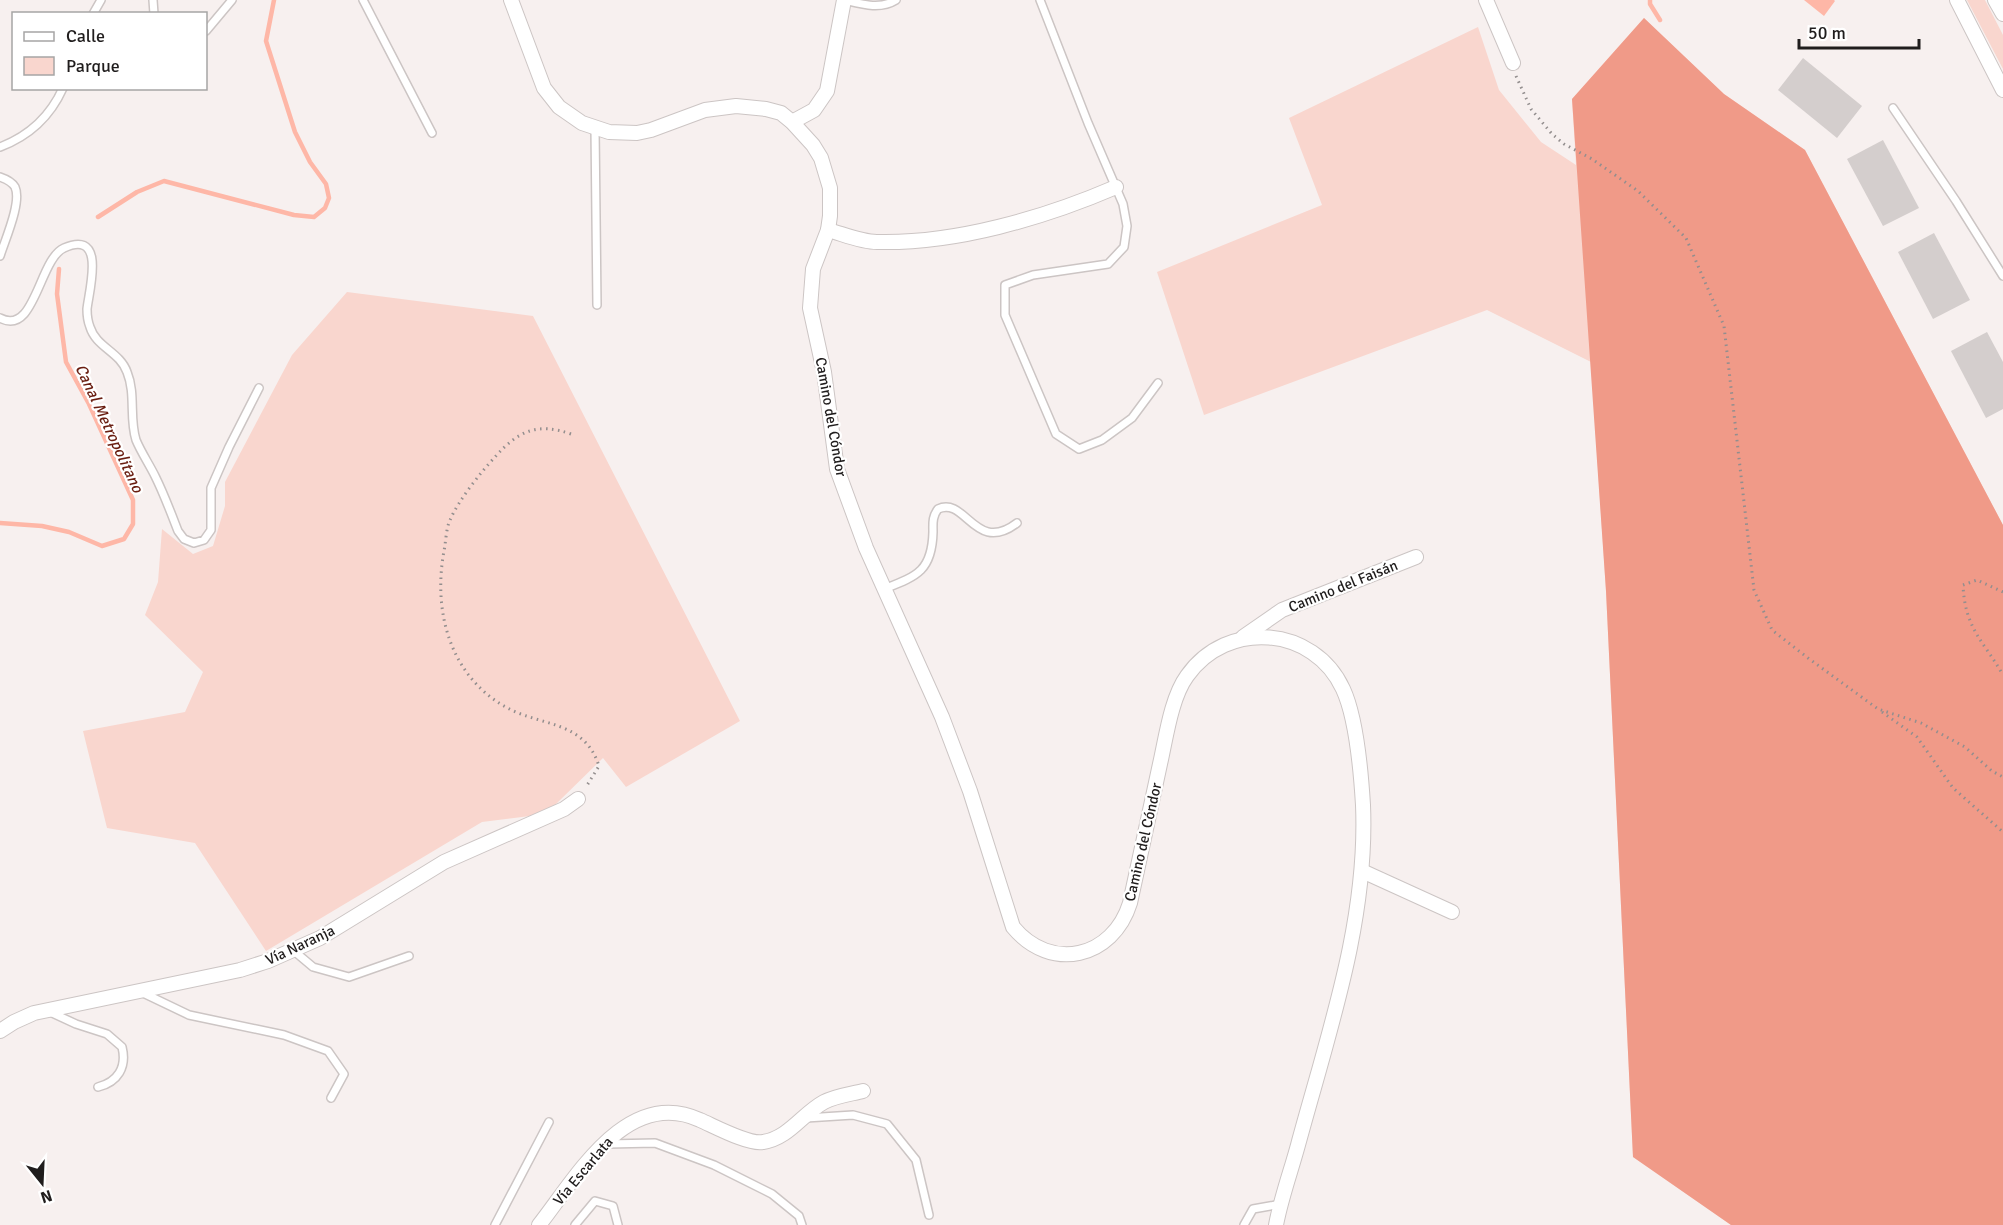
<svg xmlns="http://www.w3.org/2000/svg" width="2003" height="1225" viewBox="0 0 2003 1225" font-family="Signika,sans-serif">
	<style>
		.green { fill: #f9d6ce }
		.forest { fill: #f09a88 }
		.water { fill: #feb7a7 }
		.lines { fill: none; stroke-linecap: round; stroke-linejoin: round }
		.stream { stroke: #feb7a7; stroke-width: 4.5 }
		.building { fill: #d4cecd }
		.lane-casing { stroke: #ccc5c4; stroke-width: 10 }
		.street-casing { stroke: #ccc5c4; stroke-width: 16 }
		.path { stroke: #938e8e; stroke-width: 3; stroke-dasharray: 1.5 4.5; stroke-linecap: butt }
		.lane { stroke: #fff; stroke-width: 7 }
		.street { stroke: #fff; stroke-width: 14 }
		.labels { text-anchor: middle; stroke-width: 4.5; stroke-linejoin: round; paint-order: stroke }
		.street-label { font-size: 15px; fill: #201d1d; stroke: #fff }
		.water-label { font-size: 16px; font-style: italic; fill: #6a1e11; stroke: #fff }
	</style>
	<rect width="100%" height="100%" fill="#f7f0ef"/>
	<g class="green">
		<path d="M1967 0H1985L2003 35V69Z"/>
		<path d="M1644 18 1724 94 1805 150 2003 525V1225H1731L1633 1157 1606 591 1591 362 1487 310 1204 415 1157 272 1322 205 1289 118 1478 27 1499 90 1541 142 1576 165 1572 99Z"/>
		<path d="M347 292 533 316 740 721 626 787 603 758 555 805 530 816 482 822 266 951 195 843 107 828 83 731 185 712 203 672 145 615 158 582 162 529 193 554 213 546 225 506V482L292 355Z"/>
	</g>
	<path class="forest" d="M1644 18 1724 94 1805 150 2003 525V1225H1731L1633 1157 1606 591 1572 99Z"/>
	<path class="water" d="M1804 0H1834L1835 1 1824 16Z"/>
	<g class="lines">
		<g class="stream">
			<path d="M1650 0V4L1660 20"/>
			<path d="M98 217 137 192 164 181 294 215 314 217 325 208 329 198 326 184 310 162 295 132 266 41 274 0"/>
			<path d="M0 523 42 526 69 532 102 546 124 539 133 524V500L89 404 66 362 57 294 59 269"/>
		</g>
	</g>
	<g class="building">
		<path d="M1803 58 1862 106 1837 138 1778 90Z"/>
		<path d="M1883 140 1919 208 1883 226 1847 159Z"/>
		<path d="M1934 233 1970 300 1933 319 1898 252Z"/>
		<path d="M1987 332 2003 362V409L1986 418 1951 351Z"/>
	</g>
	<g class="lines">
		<g class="lane-casing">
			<g id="lane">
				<path d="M153 0 154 14"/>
				<path d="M363 0 432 133"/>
				<path d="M844 0C861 4 880 10 896 0"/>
				<path d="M1040 0 1088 123 1123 204 1127 226 1124 247 1108 264 1033 275 1005 285V315L1056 434 1079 449 1102 440 1132 418 1158 383"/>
				<path d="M93 14 101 0"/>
				<path d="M206 31 232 0"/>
				<path d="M1893 108 1956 201 2003 276"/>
				<path d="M595 128 597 305"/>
				<path d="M0 147C29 136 50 117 63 88"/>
				<path d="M0 177C6 179 12 182 15 187 22 202 5 240 0 256"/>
				<path d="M0 318C35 337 39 259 64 248 107 229 89 290 87 309 87 315 88 322 90 327 96 347 120 352 127 372 136 394 129 418 136 440 141 452 149 464 155 476 164 494 171 513 178 531L184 539 194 543 204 540 211 530V488L229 447 259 388"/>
				<path d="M884 589C917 576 932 571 933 532 933 523 932 517 938 509 966 496 975 555 1017 523"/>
				<path d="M294 951 313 967 349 977 409 956"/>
				<path d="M141 992 189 1015 284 1035 328 1051 344 1074 331 1098"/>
				<path d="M50 1012 76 1024 107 1034 122 1047C127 1067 118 1082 98 1087"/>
				<path d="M806 1118 853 1115 887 1124 916 1160 929 1215"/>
				<path d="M608 1144 655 1143 714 1165 772 1194 799 1216 802 1225"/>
				<path d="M495 1225 549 1122"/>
				<path d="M575 1225 595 1201 613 1206 618 1225"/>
				<path d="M1244 1225 1253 1209 1281 1204"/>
			</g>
		</g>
		<g class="street-casing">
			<g id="street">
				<path d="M511 0 544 88 559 107 582 123 609 132 637 133 651 130 705 110 736 106 766 109 781 113 792 122 813 145 821 158 830 188V216L828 230 813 269 810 308 824 372 837 469 866 548 942 717 970 791 1013 927C1051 973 1113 958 1130 903 1140 857 1150 810 1160 764 1166 738 1171 698 1187 676 1227 619 1314 626 1343 689 1357 719 1361 772 1363 805 1368 921 1328 1034 1298 1145 1291 1171 1281 1198 1276 1225"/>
				<path d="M1486 0 1513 63"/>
				<path d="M1957 0 2003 90"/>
				<path d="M1995 0 2003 14"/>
				<path d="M792 122 814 110 827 91 844 0"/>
				<path d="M828 230C843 234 861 242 877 242 955 244 1044 218 1116 187"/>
				<path d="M1243 637 1282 610 1416 557"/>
				<path d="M1362 871 1452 912"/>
				<path d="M0 1031 14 1022 34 1013 240 970 268 961 320 938 444 862 564 809 578 799"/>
				<path d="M539 1225C576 1178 627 1086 700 1120 714 1126 749 1145 763 1142 789 1138 802 1114 824 1102 835 1096 851 1094 863 1091"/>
			</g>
		</g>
		<g class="path">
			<path d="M1516 76 1531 109 1552 134 1564 144 1592 159 1638 191 1686 238 1724 326 1754 590 1772 630 1808 658 1878 709 1921 723 1965 747 1992 771 2003 777"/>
			<path d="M571 434C537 422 518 431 495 457 481 472 458 501 450 520 446 529 446 541 444 551 433 610 449 674 504 706 539 727 584 719 599 766L586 787"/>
			<path d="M2003 592 1977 580 1963 585C1965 629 1983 640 2003 675"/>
			<path d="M1882 712 1917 737 1953 788 2003 832"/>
		</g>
		<use href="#lane" class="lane"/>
		<use href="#street" class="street"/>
	</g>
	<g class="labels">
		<g class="street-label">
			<text transform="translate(831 417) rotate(80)" y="5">Camino del Cóndor</text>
			<text transform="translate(1343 586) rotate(-22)" y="5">Camino del Faisán</text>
			<text transform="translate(1143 842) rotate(-77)" y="5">Camino del Cóndor</text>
			<text transform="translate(300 945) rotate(-25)" y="5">Vía Naranja</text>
			<text transform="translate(583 1171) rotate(-50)" y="5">Vía Escarlata</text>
		</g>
		<g class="water-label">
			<text transform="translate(110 428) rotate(65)" y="6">Canal Metropolitano</text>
		</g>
	</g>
	<rect x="12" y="12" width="195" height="78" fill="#ffffff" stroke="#a6a5a5" stroke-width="1.5"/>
	<rect x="24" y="32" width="30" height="9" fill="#ffffff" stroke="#a6a5a5" stroke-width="1.5"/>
	<text x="66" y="42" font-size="18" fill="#201d1d">Calle</text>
	<rect x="24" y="57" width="30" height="18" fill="#f9d6ce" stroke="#a6a5a5" stroke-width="1.5"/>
	<text x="66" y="72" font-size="18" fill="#201d1d">Parque</text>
	<g transform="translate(42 1183) rotate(162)" stroke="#ffffff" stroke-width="4.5" paint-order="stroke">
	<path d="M0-4.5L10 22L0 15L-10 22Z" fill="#201d1d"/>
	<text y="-9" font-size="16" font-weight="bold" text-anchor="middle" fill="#201d1d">N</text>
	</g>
	<path d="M1799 39v9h120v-9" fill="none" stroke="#201d1d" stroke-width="3"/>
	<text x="1808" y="39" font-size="18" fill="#201d1d" stroke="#ffffff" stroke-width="4.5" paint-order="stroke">50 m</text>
</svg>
